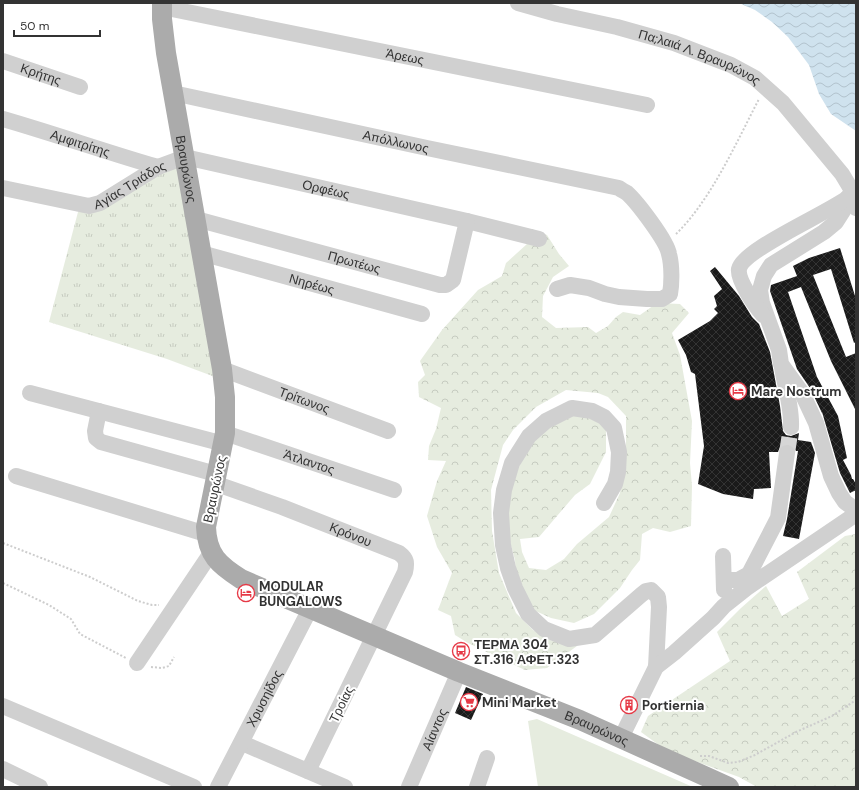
<svg xmlns="http://www.w3.org/2000/svg" width="859" height="790" viewBox="0 0 859 790" font-family="'DM Sans',sans-serif">
	<style>
		.grass { fill: #e6ecdf }
		.forest { fill: url(#forest-crowns) }
		.park { fill: url(#park-tufts) }
		.water { fill: url(#water-waves) }
		.building { fill: url(#building-cross-hatch) }
		.lines { fill: none; stroke-linecap: round; stroke-linejoin: round }
		.minor-tunnel { stroke: #d6d6d6; stroke-width: 16; stroke-dasharray: 16 8; stroke-linecap: butt }
		.path { stroke: #cdcdcd; stroke-width: 2; stroke-dasharray: 2 2; stroke-linecap: butt }
		.minor { stroke: #d0d0d0; stroke-width: 16 }
		.major { stroke: #ababab; stroke-width: 20 }
		.labels { text-anchor: middle; stroke-width: 4; stroke-linejoin: round; paint-order: stroke }
		.street-label { font-size: 13px; fill: #333; stroke: #fff }
		.poi-label { font-size: 13px; font-weight: bold; fill: #333; stroke: #fff; text-anchor: start }
	</style>
	<defs>
		<pattern id="forest-crowns" width="20" height="18" patternUnits="userSpaceOnUse"><rect width="20" height="18" fill="#e6ecdf"/><path d="M2 6a3 3 0 1 1 6 0M12 15a3 3 0 1 1 6 0" fill="none" stroke="#c6cbc0"/></pattern>
		<pattern id="park-tufts" width="24" height="20" patternUnits="userSpaceOnUse"><rect width="24" height="20" fill="#e6ecdf"/><path d="M3 7l-1-3M5 7V3M7 7l1-3M15 17l-1-3M17 17v-4M19 17l1-3" fill="none" stroke="#c6cbc0"/></pattern>
		<pattern id="water-waves" width="16" height="10" patternUnits="userSpaceOnUse"><rect width="16" height="10" fill="#cfe2ee"/><path d="M0 5q4-4 8 0t8 0" fill="none" stroke="#b2c2cd"/></pattern>
		<pattern id="building-cross-hatch" width="8" height="8" patternUnits="userSpaceOnUse"><rect width="8" height="8" fill="#1a1a1a"/><path d="M0 0l8 8M0 8l8-8" fill="none" stroke="#333"/></pattern>
	</defs>
	<rect width="100%" height="100%" fill="#fff"/>
	<path class="grass" d="M537 719 686 784 693 787H538L528 721Z"/>
	<g class="forest">
		<path d="M532 229 547 235 559 254 569 266 553 277 543 296 542 317 556 328 588 327 596 333 608 326 616 317 623 312 640 315 657 303 680 304 689 313 672 333 680 355 692 421 690 463 692 486 691 526 670 532 653 528 642 534 640 560 632 570 620 588 594 614 574 623 551 618 529 608 516 575 515 560 509 538 505 508 511 481 537 434 572 411 591 415 606 429V452L590 484 575 495 539 537 520 539 522 552 529 568 546 570 564 559 577 544 609 517 620 493 626 443V416L608 397 598 393 566 390 536 407 513 430 503 445 491 490 492 531 499 573 516 613 533 630 550 640 577 646 547 668 525 670 468 643 455 635 451 616 438 610 452 573 437 547 427 516 437 481 446 461 428 460 429 446 436 429 441 408 419 397 418 382 425 375 420 361 442 330 478 290 502 276 506 263 527 244Z"/>
		<path d="M856 534V787H757L739 777 667 751 641 732 648 716 730 661 717 632 741 608 766 586 782 616 809 599 797 572 845 536Z"/>
	</g>
	<path class="park" d="M185 157 223 380 167 359 49 322 78 212Z"/>
	<path class="water" d="M739 3H856V131L831 114 819 94 809 65 788 37 772 22 755 10Z"/>
	<g class="building">
		<path d="M840 248 856 299V342L854 343 831 269 813 275 846 357 856 353V411L831 361 801 287 788 292 817 377 838 416 847 458 843 460 851 475 852 479H853L856 484V490L850 493 840 473 822 412V413L810 388 797 369 770 291 771 285 797 276 793 266 809 258Z"/>
		<path d="M715 267 739 296 752 317 759 324 770 352 780 406 783 431 786 435 791 436 799 433 798 440 811 442 815 453 799 539 783 536 787 519 798 451H796L792 445 789 444H784L780 447 778 452H769L771 488 754 489 753 499 723 494 698 484 704 446 695 374 691 372 686 355 678 340 710 321 718 313 714 309 717 306 714 296 722 289 710 271Z"/>
		<path d="M466 687 483 694 471 720 455 713Z"/>
	</g>
	<g class="lines">
		<path class="minor-tunnel" d="M787 453 791 427"/>
		<g class="path">
			<path d="M676 234C711 200 736 143 759 99"/>
			<path d="M3 543 90 577 138 601 152 605H159"/>
			<path d="M3 583 49 605 71 619 80 634 126 658"/>
			<path d="M151 667 162 668 169 666 174 657"/>
			<path d="M700 756H709L728 763 738 762 755 755 796 732 832 716 856 700"/>
		</g>
		<g class="minor">
			<path id="s1" d="M518 3 557 14 617 27 674 43 731 65 755 78 783 103 842 174 851 189 856 194"/>
			<path id="s2" d="M162 7 647 105"/>
			<path id="s3" d="M3 61 80 87"/>
			<path id="s4" d="M173 93 427 148 619 188C621 190 624 191 627 193 637 202 667 241 669 254 672 265 672 283 670 294L662 299H647L619 297 605 294 589 288 570 285 557 289"/>
			<path id="s5" d="M3 119C55 134 106 152 158 167"/>
			<path id="s6" d="M3 188 89 206 100 203 158 167 185 157 467 221 539 239"/>
			<path d="M856 208 848 197 843 211 836 222 824 232 771 265 764 276 760 290 762 303 779 350 781 364 802 393 816 423 831 476 839 493 845 502 856 510"/>
			<path id="s7" d="M196 219 440 285H446L453 280 467 221"/>
			<path id="s8" d="M201 253 422 314"/>
			<path d="M763 315C756 307 737 280 739 269 743 249 831 212 850 196"/>
			<path d="M782 367C785 387 792 407 791 427"/>
			<path id="s9" d="M222 369 388 431"/>
			<path d="M30 393 224 444"/>
			<path d="M99 411 95 431 96 438 101 442 216 474"/>
			<path id="s10" d="M225 433 394 490"/>
			<path d="M16 476 206 534"/>
			<path id="s11" d="M214 483 282 507 399 553C407 559 407 563 405 572L308 771"/>
			<path d="M604 503 615 484 618 472 619 452 614 428 604 417 592 411 572 408 546 421 529 436 512 463 504 490 501 513 503 545 508 568 515 588 528 614 544 629 569 639 595 635 641 595 646 591 651 590 658 597 659 607 656 667"/>
			<path d="M723 556 724 590"/>
			<path d="M724 580H738L749 574 778 518 787 453"/>
			<path d="M137 663 211 553"/>
			<path d="M3 706 194 787"/>
			<path d="M621 738 656 667 674 653 713 618 724 606 748 587 856 514"/>
			<path d="M242 743 345 787"/>
			<path d="M3 769 40 787"/>
			<path id="s12" d="M218 787 310 609"/>
			<path id="s13" d="M409 787 459 672"/>
			<path d="M477 787 487 758"/>
		</g>
		<path class="major" id="s14" d="M162 3V19L166 53 222 369 225 397V433L206 527C207 555 219 565 241 579L459 672 580 720 729 787"/>
	</g>
	<defs>
		<g id="hotel-ring" transform="scale(0.9)"><circle r="9.5" fill="#fff" stroke="#e63946" stroke-width="1.5"/><path d="M-6-4.5h1.5V1H6V5H4.5V3h-9V5H-6ZM-4 0a1.8 1.8 0 1 1 3.6 0ZM.5 0V-2.5h3Q6-2.5 6 0Z" fill="#e63946"/></g>
		<g id="bus-ring" transform="scale(0.9)"><circle r="9.5" fill="#fff" stroke="#e63946" stroke-width="1.5"/><path d="M-5-6H5V4H4V6H2V4H-2V6H-4V4H-5ZM-3.5-4V0h7V-4ZM-3.5 1.2v1.5H-2V1.2ZM2 1.2v1.5H3.5V1.2Z" fill="#e63946"/></g>
		<g id="supermarket-ring" transform="scale(0.9)"><circle r="9.5" fill="#fff" stroke="#e63946" stroke-width="1.5"/><path d="M-6-5.5h2.5l.6 2H6L4.5 2H-2.5L-4.4-4H-6ZM-1.5 3.2a1.3 1.3 0 1 0 .1 0ZM3 3.2a1.3 1.3 0 1 0 .1 0Z" fill="#e63946"/></g>
		<g id="building-ring" transform="scale(0.9)"><circle r="9.5" fill="#fff" stroke="#e63946" stroke-width="1.5"/><path d="M-4-6H4V6H1V3H-1V6H-4ZM-2.5-4.3h1.7v1.8h-1.7ZM.8-4.3h1.7v1.8H.8ZM-2.5-1h1.7V.8h-1.7ZM.8-1h1.7V.8H.8Z" fill="#e63946"/></g>
	</defs>
	<g fill-rule="evenodd">
		<use href="#hotel-ring" x="738" y="391"/>
		<use href="#hotel-ring" x="246" y="593"/>
		<use href="#bus-ring" x="461" y="651"/>
		<use href="#supermarket-ring" x="469" y="702"/>
		<use href="#building-ring" x="629" y="705"/>
	</g>
	<g class="labels">
		<g class="street-label">
			<text dy="5" stroke="none"><textPath href="#s2" startOffset="248">Άρεως</textPath></text>
			<text dy="5" stroke="none"><textPath href="#s1" startOffset="190">Πα;λαιά Λ. Βραυρώνος</textPath></text>
			<text dy="5" stroke="none"><textPath href="#s3" startOffset="40">Κρήτης</textPath></text>
			<text dy="5" stroke="none"><textPath href="#s4" startOffset="228">Απόλλωνος</textPath></text>
			<text dy="5" stroke="none"><textPath href="#s5" startOffset="81">Αμφιτρίτης</textPath></text>
			<text dy="5" stroke="none"><textPath href="#s14" startOffset="168">Βραυρώνος</textPath></text>
			<text dy="5" stroke="none"><textPath href="#s6" startOffset="134">Αγίας Τριάδος</textPath></text>
			<text dy="5" stroke="none"><textPath href="#s6" startOffset="341">Ορφέως</textPath></text>
			<text dy="5" stroke="none"><textPath href="#s7" startOffset="164">Πρωτέως</textPath></text>
			<text dy="5" stroke="none"><textPath href="#s8" startOffset="115">Νηρέως</textPath></text>
			<text dy="5" stroke="none"><textPath href="#s9" startOffset="88">Τρίτωνος</textPath></text>
			<text dy="5" stroke="none"><textPath href="#s10" startOffset="89">Άτλαντος</textPath></text>
			<text transform="translate(214 489) rotate(-78)" y="5">Βραυρώνος</text>
			<text dy="5" stroke="none"><textPath href="#s11" startOffset="146">Κρόνου</textPath></text>
			<text dy="5" stroke="none"><textPath href="#s12" startOffset="100">Χρυσηίδος</textPath></text>
			<text transform="translate(341 704) rotate(-64)" y="5">Τροίας</text>
			<text dy="5" stroke="none"><textPath href="#s14" startOffset="983">Βραυρώνος</textPath></text>
			<text dy="5" stroke="none"><textPath href="#s13" startOffset="63">Αίαντος</textPath></text>
		</g>
		<g class="poi-label">
			<text x="751" y="396">Mare Nostrum</text>
			<text x="259" y="591">MODULAR<tspan x="259" dy="15">BUNGALOWS</tspan></text>
			<text x="474" y="649">ΤΕΡΜΑ 304<tspan x="474" dy="15">ΣΤ.316 ΑΦΕΤ.323</tspan></text>
			<text x="482" y="707">Mini Market</text>
			<text x="642" y="710">Portiernia</text>
		</g>
	</g>
	<rect width="859" height="790" fill="none" stroke="#333333" stroke-width="8"/>
	<path d="M14 30v6h86v-6" fill="none" stroke="#333333" stroke-width="2"/>
	<text x="20" y="30" font-size="12" fill="#333333" stroke="#ffffff" stroke-width="3" paint-order="stroke">50 m</text>
</svg>
